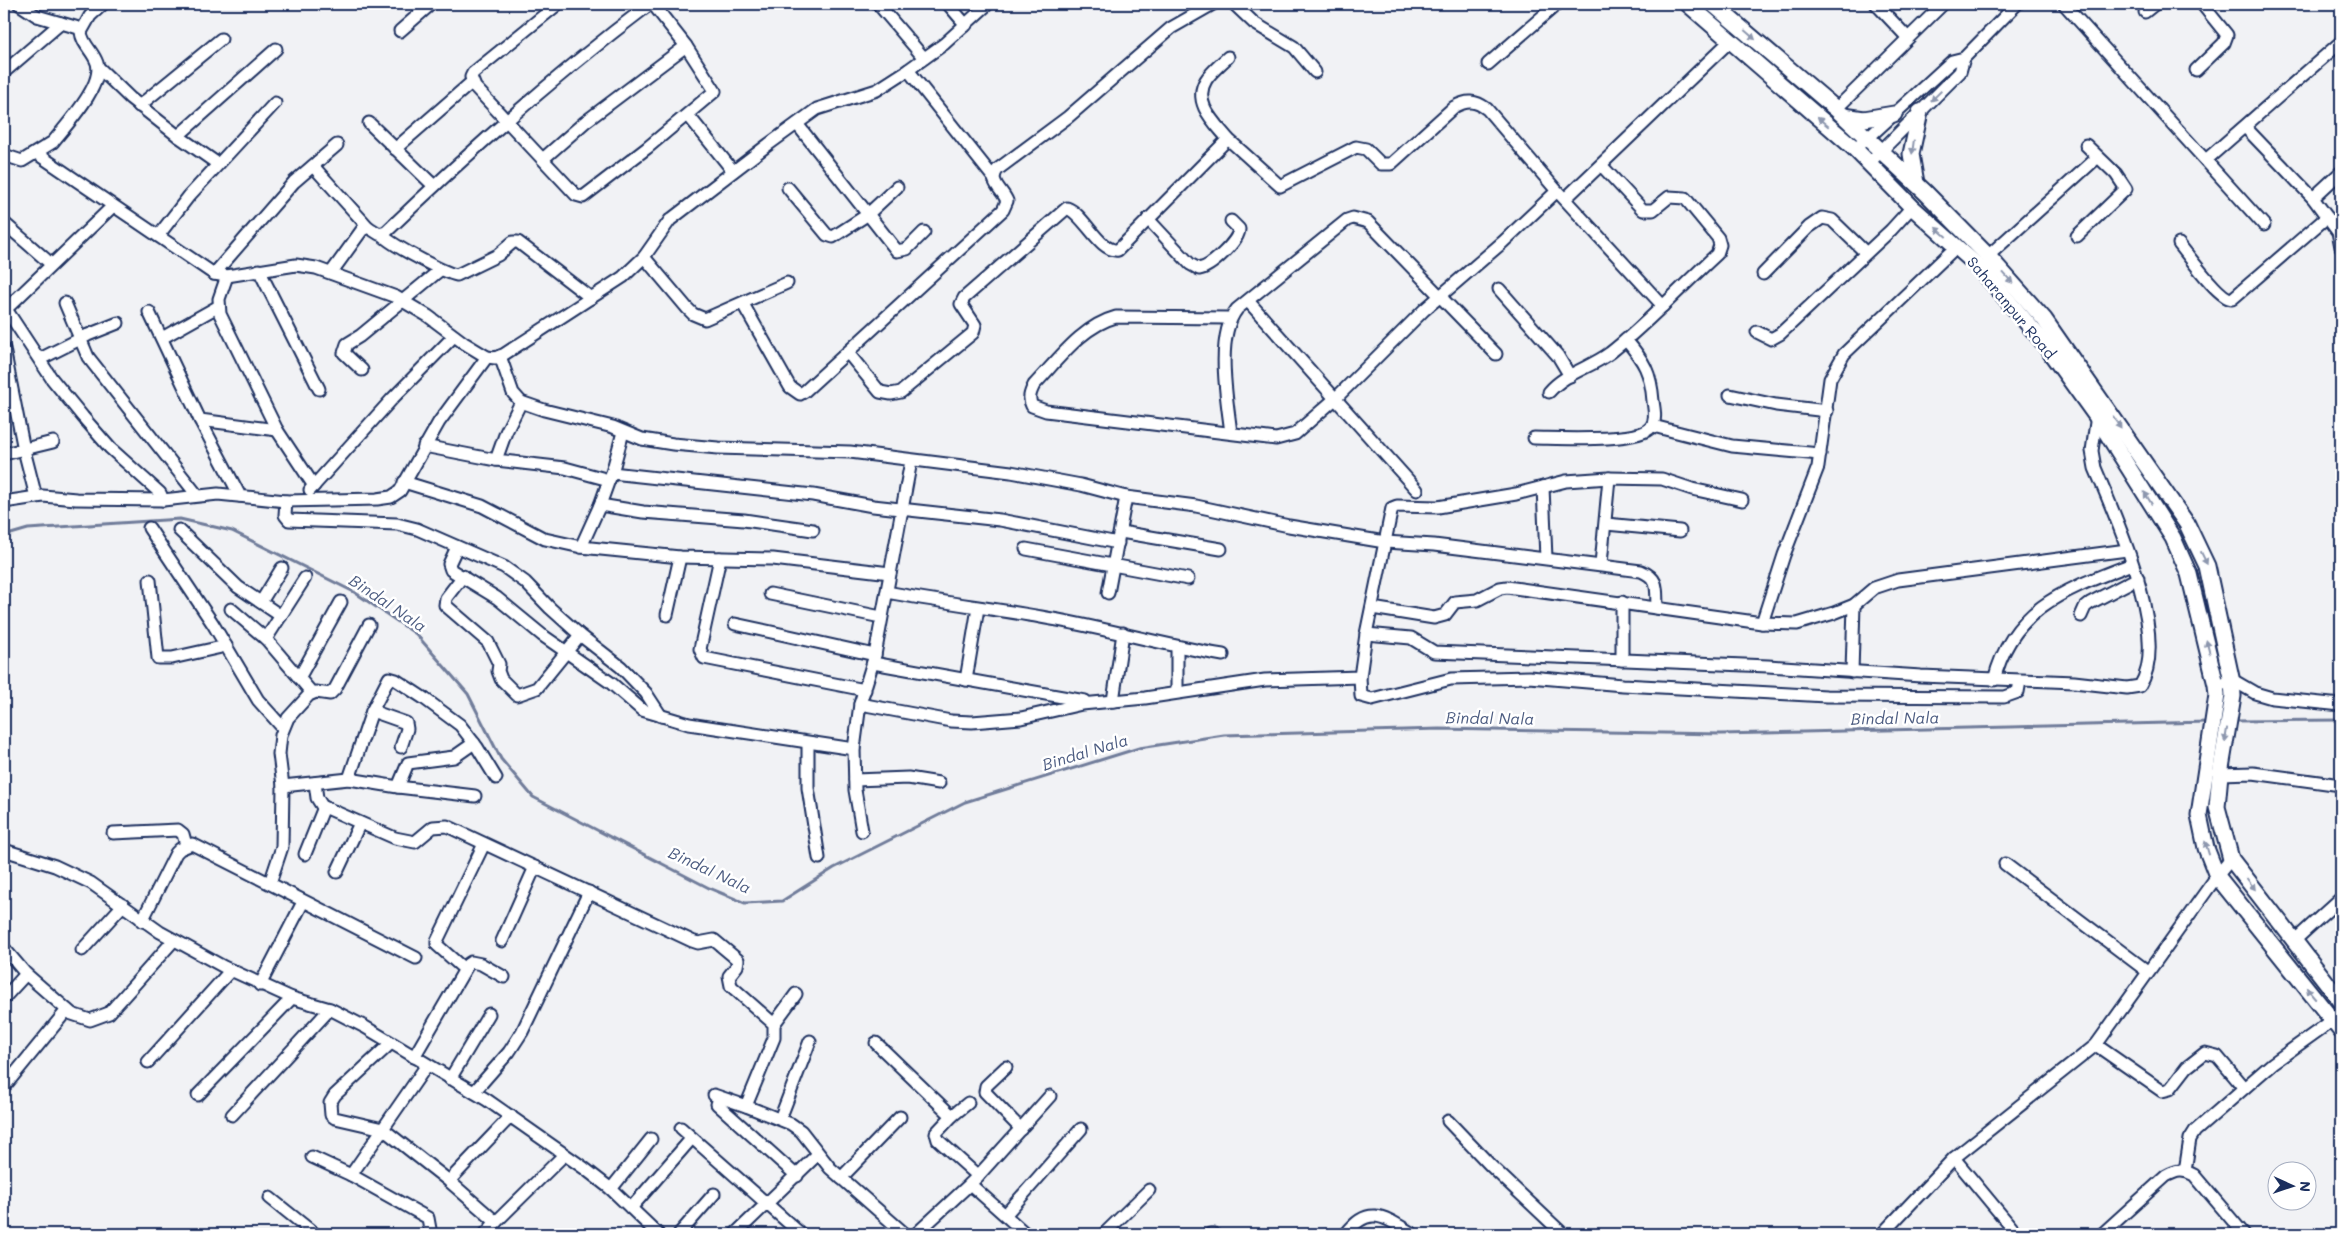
<svg xmlns="http://www.w3.org/2000/svg" width="2345" height="1238" viewBox="0 0 2345 1238" font-family="Mali,sans-serif">
	<style>
		.lines { fill: none; stroke-linecap: round; stroke-linejoin: round }
		.stream { stroke: #707c9a; stroke-width: 3 }
		.minor-casing { stroke: #1b2f5e; stroke-width: 15 }
		.major-casing { stroke: #1b2f5e; stroke-width: 19 }
		.minor { stroke: #fff; stroke-width: 11 }
		.major { stroke: #fff; stroke-width: 15 }
		.oneway { fill: #8d97ae }
		.labels { text-anchor: middle; stroke-width: 5; stroke-linejoin: round; paint-order: stroke }
		.street-label { font-size: 15px; fill: #1b2f5e; stroke: #fff }
		.water-label { font-size: 16px; font-style: italic; fill: #4c5c81; stroke: #fff }
	</style>
	<rect width="100%" height="100%" fill="#f1f2f5"/>
	<filter id="ink" filterUnits="userSpaceOnUse"><feTurbulence type="fractalNoise" baseFrequency=".02" numOctaves="2"/><feDisplacementMap in="SourceGraphic" scale="10" xChannelSelector="R" yChannelSelector="G"/><feConvolveMatrix kernelMatrix="1 2 1 2 8 2 1 2 1" color-interpolation-filters="sRGB"/></filter>
	<g filter="url(#ink)">
		<g class="lines">
			<g class="stream">
				<path d="M4 536 28 529 180 519 232 531 354 592 416 634 468 694 501 759 533 797 709 888 745 903 782 901 834 868 965 802 1139 748 1224 735 1439 729 1721 734 2208 722"/>
				<path d="M2234 721 2341 720"/>
			</g>
			<g class="minor-casing">
				<g id="minor">
					<path d="M19 4 37 16 82 29"/>
					<path d="M558 4 473 73 471 77 475 87 576 195 583 197 647 148 715 91 686 46 653 4"/>
					<path d="M878 4 924 58"/>
					<path d="M948 4 966 25"/>
					<path d="M1234 4 1254 23 1294 47 1315 72"/>
					<path d="M1876 4 1908 38"/>
					<path d="M2064 4 2264 225"/>
					<path d="M2145 12 2155 4"/>
					<path d="M400 31 431 4"/>
					<path d="M1488 64 1557 4"/>
					<path d="M98 67 130 98 178 136 276 49"/>
					<path d="M908 70 993 177"/>
					<path d="M2196 70 2224 43 2227 35 2202 4"/>
					<path d="M4 72 61 23"/>
					<path d="M139 106 221 39"/>
					<path d="M1836 109 1943 4"/>
					<path d="M688 115 733 171"/>
					<path d="M369 123 434 186"/>
					<path d="M797 124 897 251 907 249 924 232"/>
					<path d="M2245 127 2313 198 2338 232 2341 247"/>
					<path d="M178 136 218 164"/>
					<path d="M1228 139C1215 123 1192 103 1206 80 1211 72 1221 64 1228 57"/>
					<path d="M1854 148 1867 139 1952 61 1964 58 2017 4"/>
					<path d="M395 149 472 82"/>
					<path d="M36 153 214 274 227 276 296 265 316 268 396 297 428 316 464 343 487 357 495 358 503 355 623 277 644 257 670 220 769 144 817 109 877 90 908 70 944 44 988 4"/>
					<path d="M4 155 22 161 53 142C67 124 104 85 97 63 93 51 82 44 81 32L90 16 103 4"/>
					<path d="M543 159 585 122 686 46"/>
					<path d="M2206 160 2341 42"/>
					<path d="M1869 163 1960 72 1964 58"/>
					<path d="M313 166 368 227"/>
					<path d="M788 188 827 235 833 237 867 215 897 187"/>
					<path d="M1566 198 1730 41"/>
					<path d="M2313 198 2341 172"/>
					<path d="M1148 219 1190 264 1199 269C1211 267 1239 241 1239 229L1231 221"/>
					<path d="M4 223 51 264"/>
					<path d="M382 235C392 245 444 273 457 275L498 255 513 242H518L591 298"/>
					<path d="M158 236 189 196 275 103"/>
					<path d="M2077 236 2126 189 2116 174 2086 145"/>
					<path d="M2179 244C2189 256 2219 299 2232 299L2327 217"/>
					<path d="M1988 256 2098 157"/>
					<path d="M644 257 687 308 693 314 705 319 787 283"/>
					<path d="M259 270 319 389"/>
					<path d="M331 273 362 230 368 227 379 234 386 232C470 151 557 74 650 4"/>
					<path d="M214 274 294 182 337 145"/>
					<path d="M1763 274 1809 227 1822 218 1832 220 1865 252"/>
					<path d="M227 276 219 299 220 314 277 430 314 486"/>
					<path d="M1499 289 1558 356 1570 376"/>
					<path d="M1248 301 1417 490"/>
					<path d="M65 303 88 357 197 495"/>
					<path d="M743 304 790 387 800 394 805 391 1003 210 1007 201C1003 190 987 181 998 169L1068 117 1171 28 1213 4"/>
					<path d="M6 309 52 379 83 417 110 448 160 493 163 500"/>
					<path d="M4 311 113 206"/>
					<path d="M149 312 200 420 277 430"/>
					<path d="M1229 318 1116 317C1082 326 1058 360 1034 385 1030 393 1028 398 1032 406L1046 411 1276 439 1295 434 1336 398 1424 310 1503 242 1557 191"/>
					<path d="M1757 332 1771 339 1780 334 1891 230 1912 207"/>
					<path d="M162 338 219 306"/>
					<path d="M4 349 24 450 36 497"/>
					<path d="M848 353 880 392 891 394 901 392 973 333 975 325 961 304 964 298 1067 208C1084 214 1100 253 1118 250L1228 139 1280 186 1356 147 1366 149 1381 164H1391L1454 107C1467 100 1475 100 1487 109L1557 191 1663 306"/>
					<path d="M500 356 513 393 521 402 544 410 613 427 642 439 673 444 718 448 850 452 1011 472 1081 485 1126 497 1196 506 1289 526 1385 542 1434 545 1641 571C1660 579 1656 589 1657 608"/>
					<path d="M40 359 88 335 118 323"/>
					<path d="M362 370 344 353 347 344 360 336 440 270"/>
					<path d="M1549 392C1565 373 1590 368 1610 353 1648 323 1681 287 1717 254L1720 245 1718 238 1685 198 1669 197 1653 210H1643L1602 166"/>
					<path d="M1730 395 1776 405 1827 411"/>
					<path d="M521 402 506 432 496 460 565 468 609 480 612 473 813 495 873 506 1000 520 1118 543"/>
					<path d="M200 420 240 496"/>
					<path d="M1653 426 1732 446 1820 454"/>
					<path d="M1231 433C1227 399 1215 337 1237 309L1347 220 1353 218 1368 222 1496 354"/>
					<path d="M1534 438C1555 438 1640 443 1651 427 1657 420 1654 409 1653 401 1651 373 1644 361 1626 340"/>
					<path d="M424 446 496 460"/>
					<path d="M4 454 53 442"/>
					<path d="M612 473 623 432"/>
					<path d="M404 482 482 506 545 539 581 547 680 557 773 559 890 573"/>
					<path d="M1543 487 1546 558"/>
					<path d="M310 490 393 398 454 336"/>
					<path d="M286 501 285 515 289 520 397 524 417 529 504 567 525 582 550 608 580 635 621 667 646 693 661 716"/>
					<path d="M4 502 43 496 76 499 163 500 218 494 286 501 377 499 391 497 400 491 439 422 487 357"/>
					<path d="M600 505 643 512 744 520 813 530"/>
					<path d="M1606 524 1680 531"/>
					<path d="M149 528 213 624 258 700 283 728"/>
					<path d="M179 530 238 587 281 616"/>
					<path d="M1121 532 1221 549"/>
					<path d="M457 547 449 564 451 570 497 598 542 635 611 683 642 710 689 724 854 749"/>
					<path d="M581 547 600 505 609 480"/>
					<path d="M1026 549 1188 579"/>
					<path d="M720 558 700 649 704 658 865 690"/>
					<path d="M1601 564 1609 478"/>
					<path d="M463 576 446 598 445 605 488 642 499 664 498 671 501 679 517 695 537 688 580 635"/>
					<path d="M150 580 158 658H172L226 646"/>
					<path d="M887 592C938 602 990 608 1041 617 1102 627 1162 645 1223 655"/>
					<path d="M1108 593 1126 497"/>
					<path d="M770 594 881 617"/>
					<path d="M261 602 282 568"/>
					<path d="M1622 602V660"/>
					<path d="M1372 608 1434 618 1445 615 1455 602 1477 600 1500 588 1507 587 1762 623 1797 624 1834 613 1854 605 1874 588 1898 580 2127 550"/>
					<path d="M231 609 266 639 312 693"/>
					<path d="M667 615 680 557"/>
					<path d="M2081 616 2085 607 2090 603 2138 578"/>
					<path d="M1762 623 1784 555 1818 467 1830 379 1844 354 1957 246"/>
					<path d="M735 624 875 655"/>
					<path d="M1366 634 1411 638 1434 652 1768 666 1921 676 2074 682 2127 688 2140 686C2171 637 2116 518 2095 468L2092 451 2097 415"/>
					<path d="M266 639 305 578"/>
					<path d="M1177 648V692"/>
					<path d="M873 663 1085 701"/>
					<path d="M1852 672 1854 605"/>
					<path d="M1360 677 1361 696 1372 699 1451 679 1529 677 1623 685 1826 696 2004 697 2018 692 2020 681"/>
					<path d="M299 678 341 602"/>
					<path d="M966 680 978 608"/>
					<path d="M1994 680C2013 606 2068 589 2132 564"/>
					<path d="M2216 685 2236 682 2255 693 2272 698 2341 705"/>
					<path d="M1113 701 1123 633"/>
					<path d="M860 704 951 721 972 722 1021 718 1082 704 1145 698 1265 680 1360 677 1366 634 1392 508 1397 506 1438 507 1516 494 1566 481 1609 478 1662 479 1692 489 1742 500"/>
					<path d="M372 711 406 723 407 729 401 747"/>
					<path d="M808 743V788L819 858"/>
					<path d="M2220 774 2253 773 2341 785"/>
					<path d="M349 779 372 711 389 678 396 680 425 699 460 725 477 747 496 778"/>
					<path d="M855 780 908 778 939 783"/>
					<path d="M315 783 317 798 322 806 395 838 415 842 433 827 447 826 692 941 698 943 714 940 738 960 737 966 729 976 731 986 774 1024V1038L746 1106 791 1124 801 1131 830 1168 905 1234"/>
					<path d="M283 786 349 779 398 787 475 796"/>
					<path d="M398 787 408 763 454 757 474 743"/>
					<path d="M862 831 855 790 854 749 860 704 875 655 911 461"/>
					<path d="M113 833 178 830 183 834 186 845"/>
					<path d="M4 850 55 866 91 883 160 932 224 967 292 998 330 1009 365 1027 487 1100 584 1168 611 1189 658 1234"/>
					<path d="M305 854 324 807"/>
					<path d="M2005 864 2147 971"/>
					<path d="M337 872 360 823"/>
					<path d="M270 883 282 847 283 786 279 754 281 735 288 718 309 695 316 692 330 694 335 689 369 625"/>
					<path d="M142 921 176 853 180 849 192 844 416 958"/>
					<path d="M502 941 535 867"/>
					<path d="M2294 941 2341 898"/>
					<path d="M4 948 26 974 72 1014 90 1020 109 1013 174 940"/>
					<path d="M82 950 123 905"/>
					<path d="M464 969 437 945V941L484 844"/>
					<path d="M260 985 303 902"/>
					<path d="M4 998 26 974"/>
					<path d="M774 1024 796 994"/>
					<path d="M391 1043 335 1095 330 1103 331 1115 335 1118 383 1129 449 1181 496 1222 485 1234"/>
					<path d="M876 1043 952 1116 936 1133 938 1140 978 1176 970 1184 1026 1234"/>
					<path d="M2096 1045 2162 1091 2170 1089 2187 1067 2205 1053 2217 1056 2244 1088"/>
					<path d="M414 1057 468 964 471 962 481 964 504 977"/>
					<path d="M148 1062 231 970"/>
					<path d="M427 1065 351 1175 428 1218 430 1229 429 1234"/>
					<path d="M1006 1067 986 1086 985 1092 1021 1129"/>
					<path d="M450 1079 489 1014"/>
					<path d="M4 1087 67 1010"/>
					<path d="M474 1092 509 1052 522 1032 589 892"/>
					<path d="M198 1095 292 998"/>
					<path d="M714 1095 746 1106"/>
					<path d="M717 1104 797 1176"/>
					<path d="M232 1115 330 1009"/>
					<path d="M952 1116 968 1103"/>
					<path d="M780 1119 810 1041"/>
					<path d="M1448 1121 1491 1166 1563 1234"/>
					<path d="M681 1128 801 1234"/>
					<path d="M312 1157 351 1175"/>
					<path d="M1954 1158 2017 1234"/>
					<path d="M2185 1171 2190 1139 2195 1131 2273 1063 2333 1020"/>
					<path d="M978 1176 1050 1096"/>
					<path d="M841 1178 900 1117"/>
					<path d="M449 1181 511 1116"/>
					<path d="M611 1189 651 1139"/>
					<path d="M270 1198 315 1234"/>
					<path d="M631 1208 692 1138"/>
					<path d="M1006 1214 1081 1129"/>
					<path d="M496 1222 564 1155"/>
					<path d="M679 1234 714 1194"/>
					<path d="M735 1234 818 1154"/>
					<path d="M916 1234 970 1184"/>
					<path d="M1104 1234 1149 1190"/>
					<path d="M1210 1234H1214"/>
					<path d="M1346 1234C1369 1203 1386 1218 1413 1234"/>
					<path d="M1882 1234 1954 1158 2096 1045 2217 876 2231 859"/>
					<path d="M2102 1234 2166 1176C2177 1170 2183 1169 2194 1175L2244 1234"/>
				</g>
			</g>
			<g class="major-casing">
				<g id="major">
					<path d="M1688 4 1854 148 1912 207 1980 268 2040 338 2096 416 2173 538 2189 574 2216 685 2217 695 2199 815 2206 848 2217 876 2341 1031"/>
					<path d="M1713 4 1836 109 1925 192 1988 256 2044 319 2187 524 2207 566 2232 682 2233 696 2220 774 2217 807 2231 859 2341 1001"/>
					<path d="M1844 116 1864 119 1894 114"/>
					<path d="M1916 183 1911 154 1920 112"/>
				</g>
			</g>
			<use href="#minor" class="minor"/>
			<use href="#major" class="major"/>
		</g>
		<defs><path id="oneway-solid" d="M-6-.8H1V-3.2L6.5 0L1 3.2V.8H-6Z" transform="scale(1.25)"/></defs>
		<g class="oneway">
			<use href="#oneway-solid" transform="translate(1750 35) rotate(41)"/>
			<use href="#oneway-solid" transform="translate(1936 96) rotate(135)"/>
			<use href="#oneway-solid" transform="translate(1823 122) rotate(-140)"/>
			<use href="#oneway-solid" transform="translate(1913 147) rotate(97)"/>
			<use href="#oneway-solid" transform="translate(1941 232) rotate(-139)"/>
			<use href="#oneway-solid" transform="translate(2008 278) rotate(48)"/>
			<use href="#oneway-solid" transform="translate(2117 422) rotate(56)"/>
			<use href="#oneway-solid" transform="translate(2148 498) rotate(-122)"/>
			<use href="#oneway-solid" transform="translate(2204 558) rotate(64)"/>
			<use href="#oneway-solid" transform="translate(2208 647) rotate(-104)"/>
			<use href="#oneway-solid" transform="translate(2226 735) rotate(99)"/>
			<use href="#oneway-solid" transform="translate(2207 848) rotate(-107)"/>
			<use href="#oneway-solid" transform="translate(2251 884) rotate(53)"/>
			<use href="#oneway-solid" transform="translate(2311 993) rotate(-130)"/>
		</g>
	</g>
	<g class="labels">
		<g class="street-label">
			<text transform="translate(2011 308) rotate(50)" y="5">Saharanpur Road</text>
		</g>
		<g class="water-label">
			<text transform="translate(388 603) rotate(34)" y="6">Bindal Nala</text>
			<text transform="translate(1490 718) rotate(1)" y="6">Bindal Nala</text>
			<text transform="translate(1895 718) rotate(-1)" y="6">Bindal Nala</text>
			<text transform="translate(1085 752) rotate(-17)" y="6">Bindal Nala</text>
			<text transform="translate(710 870) rotate(25)" y="6">Bindal Nala</text>
		</g>
	</g>
	<rect width="2345" height="1238" fill="none" stroke="#fff" stroke-width="20"/>
	<rect x="10" y="10" width="2325" height="1218" fill="none" stroke="#1b2f5e" stroke-width="2" filter="url(#ink)"/>
	<g transform="translate(2292 1186) rotate(93)"><circle r="24" fill="#ffffff" stroke="#a4acbf"/>
	<path d="M0-4L9 19L0 12L-9 19Z" fill="#1b2f5e"/>
	<text y="-8" font-size="14" font-weight="bold" text-anchor="middle" fill="#1b2f5e">N</text>
	</g>
</svg>
